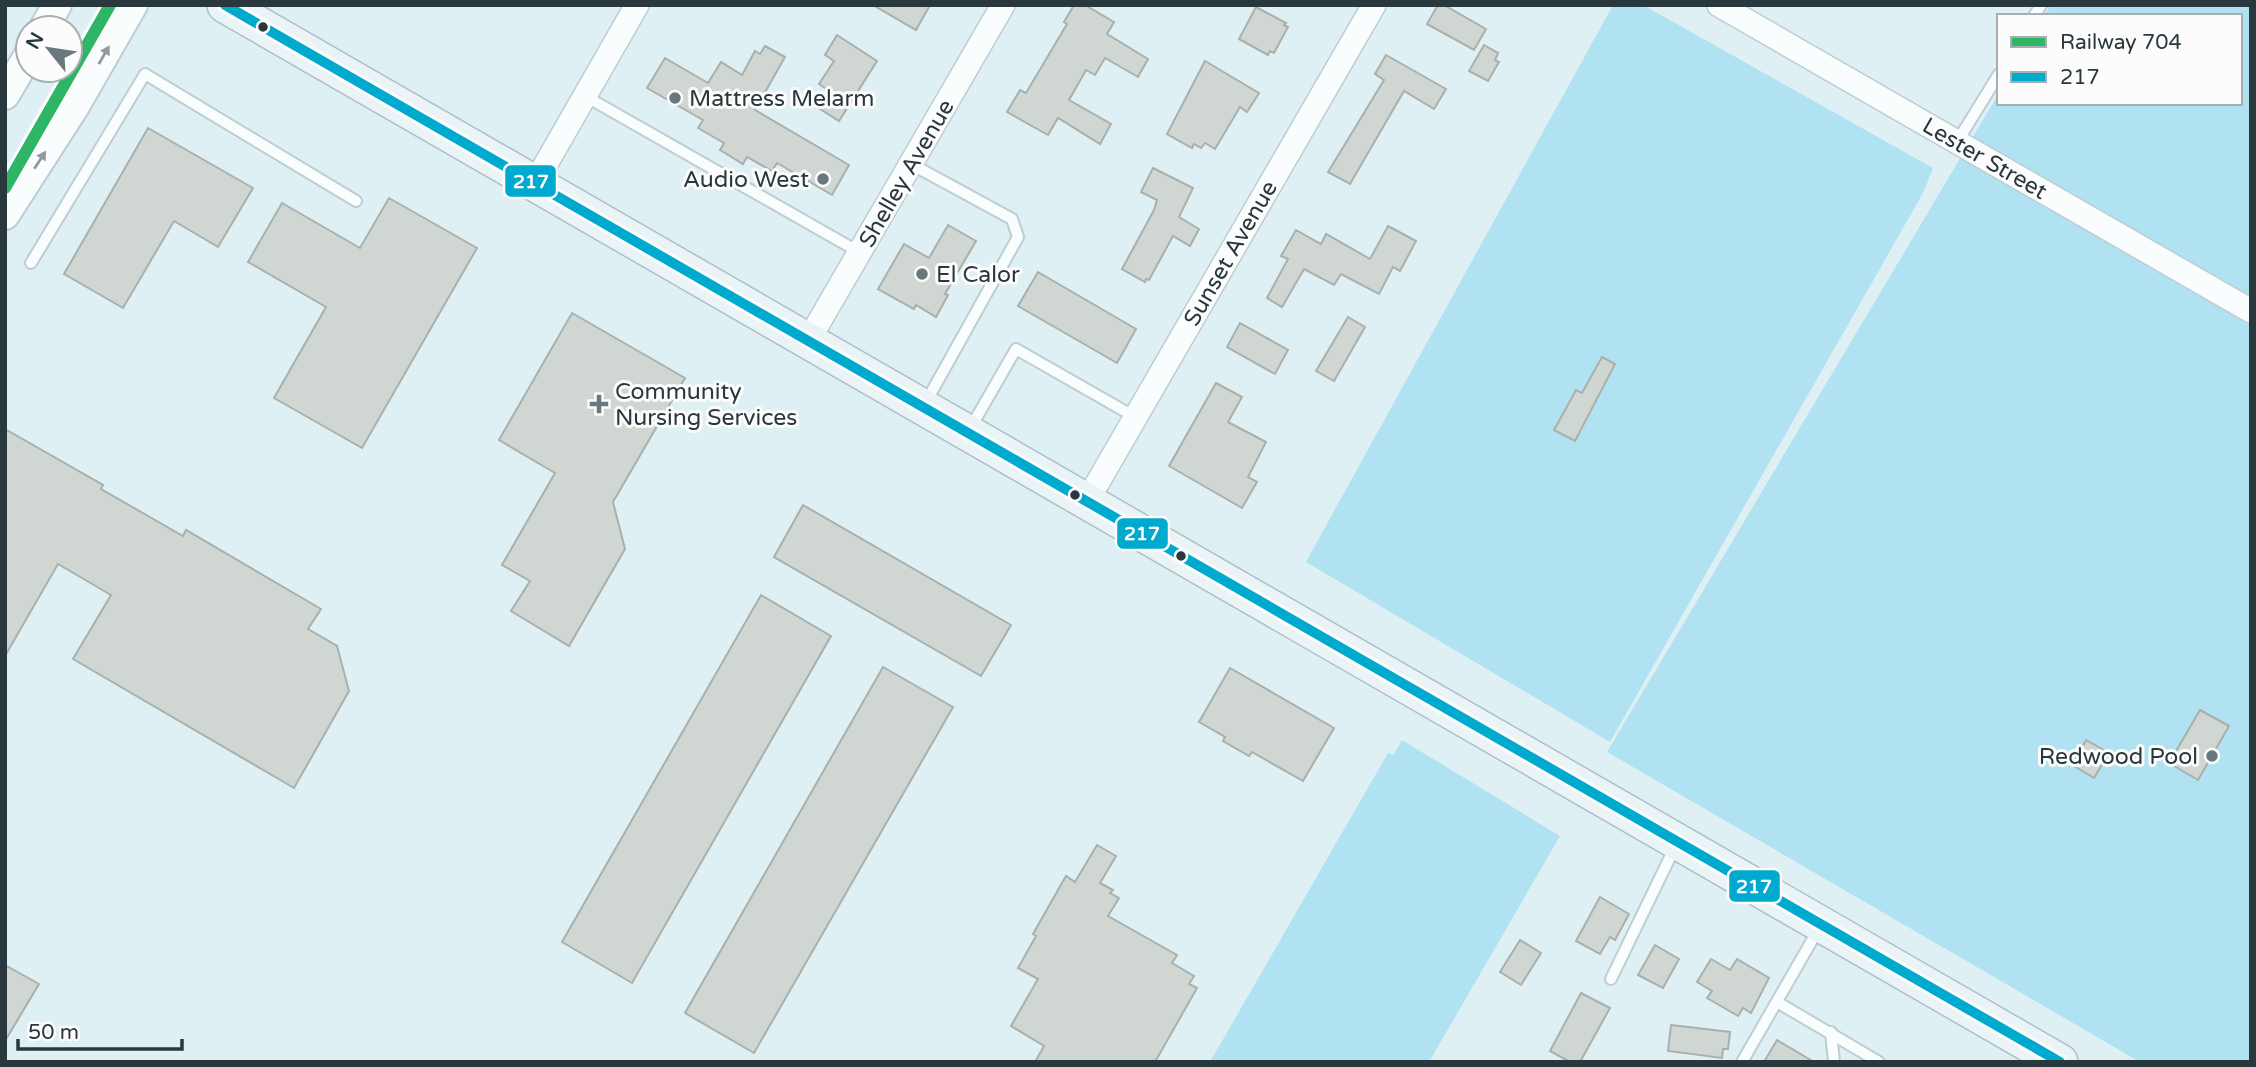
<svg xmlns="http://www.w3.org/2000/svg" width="2256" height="1067" viewBox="0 0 2256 1067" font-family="'Varela Round',sans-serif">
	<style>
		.green { fill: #b1e2f1 }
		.building { fill: #d0d7d3; stroke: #a9b0ac; stroke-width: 2 }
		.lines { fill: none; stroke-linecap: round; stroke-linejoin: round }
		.service-casing { stroke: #becdd2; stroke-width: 14 }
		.minor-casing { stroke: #becdd2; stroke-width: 26 }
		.tertiary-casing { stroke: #becdd2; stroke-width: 32 }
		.primary-casing { stroke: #acc0c6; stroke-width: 38 }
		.service { stroke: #fafdfe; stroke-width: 10 }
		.minor { stroke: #fafdfe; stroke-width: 23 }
		.tertiary { stroke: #fafdfe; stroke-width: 28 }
		.primary { stroke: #eaf3f5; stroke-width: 35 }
		.bus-1-casing { stroke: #fcfcfc; stroke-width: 16 }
		.bus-1 { stroke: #00a9ce; stroke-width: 10 }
		.rail-1-casing { stroke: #fcfcfc; stroke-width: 18 }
		.rail-1 { stroke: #2eb566; stroke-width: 12 }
		.oneway { fill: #929a9e }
		.bus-dot { fill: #29383d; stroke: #fcfcfc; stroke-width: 2.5 }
		.poi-dot { fill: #69787d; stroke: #fcfcfc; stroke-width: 2.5 }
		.labels { text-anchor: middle; stroke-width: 6; stroke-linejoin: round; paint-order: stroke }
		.poi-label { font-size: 23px; fill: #29383d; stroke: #fcfcfc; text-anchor: start }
		.street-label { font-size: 23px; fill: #29383d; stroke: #fcfcfc }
		.line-badge { stroke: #fcfcfc; stroke-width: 2.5 }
		.badge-label { font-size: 19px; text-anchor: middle; font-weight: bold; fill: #fff }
	</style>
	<rect width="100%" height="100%" fill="#dff0f5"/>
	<g class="green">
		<path d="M1613 5H1643L1933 168 1923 193 1610 742 1306 562Z"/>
		<path d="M2050 5H2251V1062H2140L1607 752 1999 93V103H2240V16H2044Z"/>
		<path d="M1402 740 1560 836 1429 1062H1210L1388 753 1393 755Z"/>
	</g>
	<g class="building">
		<path d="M873 5H930L916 30Z"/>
		<path d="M1074 5H1085L1114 22 1107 34 1148 59 1138 77 1105 58 1095 75 1086 70 1069 100 1111 124 1100 144 1058 118 1048 135 1007 112 1020 90 1026 93 1067 24 1064 22Z"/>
		<path d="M1438 5H1444L1486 29 1474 50 1427 24Z"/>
		<path d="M1256 7 1286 23 1284 25 1288 27 1274 53 1270 51 1268 55 1239 39Z"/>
		<path d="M837 35 877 61 839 121 817 107 828 90 819 84 834 61 825 55Z"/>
		<path d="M1484 45 1498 53 1495 60 1499 62 1488 81 1469 71Z"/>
		<path d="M765 46 785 57 755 110 849 165 832 195 777 163 772 171 747 157 743 164 720 150 724 143 698 128 703 120 647 88 665 58 708 83 721 62 742 75 755 51 760 54Z"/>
		<path d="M1386 55 1446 89 1434 109 1404 91 1350 184 1328 172 1384 80 1375 74Z"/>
		<path d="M1205 61 1259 93 1247 112 1240 107 1215 149 1205 143 1201 148 1194 144 1192 148 1167 134Z"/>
		<path d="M148 128 253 188 218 247 174 221 123 308 64 274Z"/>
		<path d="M1153 168 1193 188 1179 217 1199 229 1190 246 1173 236 1149 280 1146 279 1145 282 1122 269 1154 210 1157 200 1141 192Z"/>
		<path d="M389 198 477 248 362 448 274 398 326 307 248 262 282 203 360 248Z"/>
		<path d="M948 225 976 241 945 294 948 295 936 317 916 305 914 309 878 289 904 244 929 258Z"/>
		<path d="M1388 226 1416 241 1400 271 1393 267 1379 294 1341 274 1334 285 1304 269 1282 307 1267 298 1288 259 1281 256 1296 230 1321 244 1326 234 1370 259Z"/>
		<path d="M1038 272 1136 329 1117 363 1018 306Z"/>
		<path d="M572 313 685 378 613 502 625 549 569 646 511 611 530 581 502 565 555 473 499 440Z"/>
		<path d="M1348 317 1365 327 1334 381 1316 371Z"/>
		<path d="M1240 323 1288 350 1275 374 1227 347Z"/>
		<path d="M1602 357 1615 364 1575 441 1554 430 1576 390 1582 393Z"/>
		<path d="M1216 383 1242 397 1228 422 1266 442 1248 477 1257 482 1242 508 1169 466Z"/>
		<path d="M5 429 103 485 101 489 155 520 183 536 186 530 321 609 308 629 337 646 349 691 294 788 73 659 111 595 58 564 5 656Z"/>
		<path d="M803 505 1011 625 981 676 774 557Z"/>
		<path d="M761 595 831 636 632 983 562 942Z"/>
		<path d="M883 667 953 707 754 1053 685 1013Z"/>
		<path d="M1230 668 1334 728 1303 781 1252 752 1249 756 1223 741 1225 737 1199 722Z"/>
		<path d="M2200 710 2229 726 2198 780 2169 763Z"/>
		<path d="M2086 740 2109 753 2094 778 2072 765Z"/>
		<path d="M1097 845 1116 856 1100 883 1113 890 1110 893 1119 898 1108 916 1177 955 1172 963 1194 976 1189 984 1197 988 1155 1062H1035L1044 1046 1011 1026 1038 979 1018 968 1036 936 1033 934 1066 876 1075 882Z"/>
		<path d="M1600 897 1629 914 1615 940 1610 937 1600 954 1576 941Z"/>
		<path d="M1520 940 1541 953 1521 985 1500 972Z"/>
		<path d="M1655 945 1679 959 1663 988 1638 975Z"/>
		<path d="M1711 959 1730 970 1737 959 1769 978 1751 1013 1743 1008 1738 1016 1707 998 1712 991 1697 982Z"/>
		<path d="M5 965 39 984 5 1041Z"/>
		<path d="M1581 993 1610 1008 1580 1062H1570L1550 1051Z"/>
		<path d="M1671 1025 1730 1032 1728 1049H1723L1722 1058 1668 1051Z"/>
		<path d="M1777 1040 1814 1062H1764Z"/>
	</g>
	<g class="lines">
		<g class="service-casing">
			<g id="service">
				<path d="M2034 16 2041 5"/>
				<path d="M585 96 859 252"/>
				<path d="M1957 142 1999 74"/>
				<path d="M911 164 1012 219 1018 237 926 402"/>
				<path d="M31 263 145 74 356 201"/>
				<path d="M971 427 1016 349 1135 417"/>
				<path d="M1611 979 1675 847"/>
				<path d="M1777 1002 1879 1062"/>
				<path d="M1831 1032 1834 1062"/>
				<path d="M1742 1062 1818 930"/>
			</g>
		</g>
		<g class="minor-casing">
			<g id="minor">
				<path d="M1719 5 2251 311"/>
				<path d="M535 183 637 5"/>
				<path d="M808 341 1003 5"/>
				<path d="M1087 501 1374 5"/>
			</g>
		</g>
		<g class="tertiary-casing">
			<g id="tertiary">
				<path d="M44 28 57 5"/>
				<path d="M5 95 28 56"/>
				<path d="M5 215 75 106 133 5"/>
			</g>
		</g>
		<g class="primary-casing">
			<path id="primary" d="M225 5 2060 1062"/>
		</g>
		<use href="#service" class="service"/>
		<use href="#minor" class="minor"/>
		<use href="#tertiary" class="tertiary"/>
		<use href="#primary" class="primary"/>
		<g class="bus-1-casing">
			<path id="bus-1" d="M225 5 2060 1062"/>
		</g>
		<use href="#bus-1" class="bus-1"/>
		<g class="rail-1-casing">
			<path id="rail-1" d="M5 188 110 5"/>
		</g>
		<use href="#rail-1" class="rail-1"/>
	</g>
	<defs><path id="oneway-solid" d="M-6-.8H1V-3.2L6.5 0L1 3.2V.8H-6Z" transform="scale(1.75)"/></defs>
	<g class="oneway">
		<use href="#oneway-solid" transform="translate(104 55) rotate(-60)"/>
		<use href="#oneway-solid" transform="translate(40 160) rotate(-57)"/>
	</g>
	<g class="bus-dot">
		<circle cx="263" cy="27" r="6"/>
		<circle cx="1075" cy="495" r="6"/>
		<circle cx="1181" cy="556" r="6"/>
	</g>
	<g class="poi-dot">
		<circle cx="675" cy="98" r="7"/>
		<circle cx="823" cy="179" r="7"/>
		<circle cx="922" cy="274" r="7"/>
		<path d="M595.5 393.5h7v7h7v7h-7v7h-7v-7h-7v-7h7z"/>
		<circle cx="2212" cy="756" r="7"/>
	</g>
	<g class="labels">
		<g class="poi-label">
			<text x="689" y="106">Mattress Melarm</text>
			<text x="809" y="187" text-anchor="end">Audio West</text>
			<text x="936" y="282">El Calor</text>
			<text x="615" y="399">Community<tspan x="615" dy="26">Nursing Services</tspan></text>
			<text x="2198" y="764" text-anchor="end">Redwood Pool</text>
		</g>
		<g class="street-label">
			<text transform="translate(1985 158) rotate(30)" y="8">Lester Street</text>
			<text transform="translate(906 173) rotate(-60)" y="8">Shelley Avenue</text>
			<text transform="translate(1230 253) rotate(-60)" y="8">Sunset Avenue</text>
		</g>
	</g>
	<g class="line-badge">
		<rect x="504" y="164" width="53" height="34" rx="7" fill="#00a9ce"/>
		<rect x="1116" y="517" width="53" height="33" rx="7" fill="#00a9ce"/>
		<rect x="1728" y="869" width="53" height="34" rx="7" fill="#00a9ce"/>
	</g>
	<g class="badge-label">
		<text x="531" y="188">217</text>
		<text x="1142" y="540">217</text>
		<text x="1754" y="893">217</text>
	</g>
	<rect width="2256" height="1067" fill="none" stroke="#29383d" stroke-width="14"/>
	<rect x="1997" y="14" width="245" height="91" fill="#fcfcfc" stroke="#a8aeb0" stroke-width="2"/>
	<rect x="2011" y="37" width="35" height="10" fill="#2eb566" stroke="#a8aeb0" stroke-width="2"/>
	<text x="2060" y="49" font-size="21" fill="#29383d">Railway 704</text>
	<rect x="2011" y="72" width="35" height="10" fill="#00a9ce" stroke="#a8aeb0" stroke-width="2"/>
	<text x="2060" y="84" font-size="21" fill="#29383d">217</text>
	<g transform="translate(49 49) rotate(300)"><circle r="33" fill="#fcfcfc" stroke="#a8aeb0" stroke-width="2"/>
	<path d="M0-5L12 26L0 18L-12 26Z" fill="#69787d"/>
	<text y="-10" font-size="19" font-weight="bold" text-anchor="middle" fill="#29383d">N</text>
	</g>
	<path d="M18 1039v10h164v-10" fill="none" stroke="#29383d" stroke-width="3.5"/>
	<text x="28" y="1039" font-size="21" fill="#29383d" stroke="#fcfcfc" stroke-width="5" paint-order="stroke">50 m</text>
</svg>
